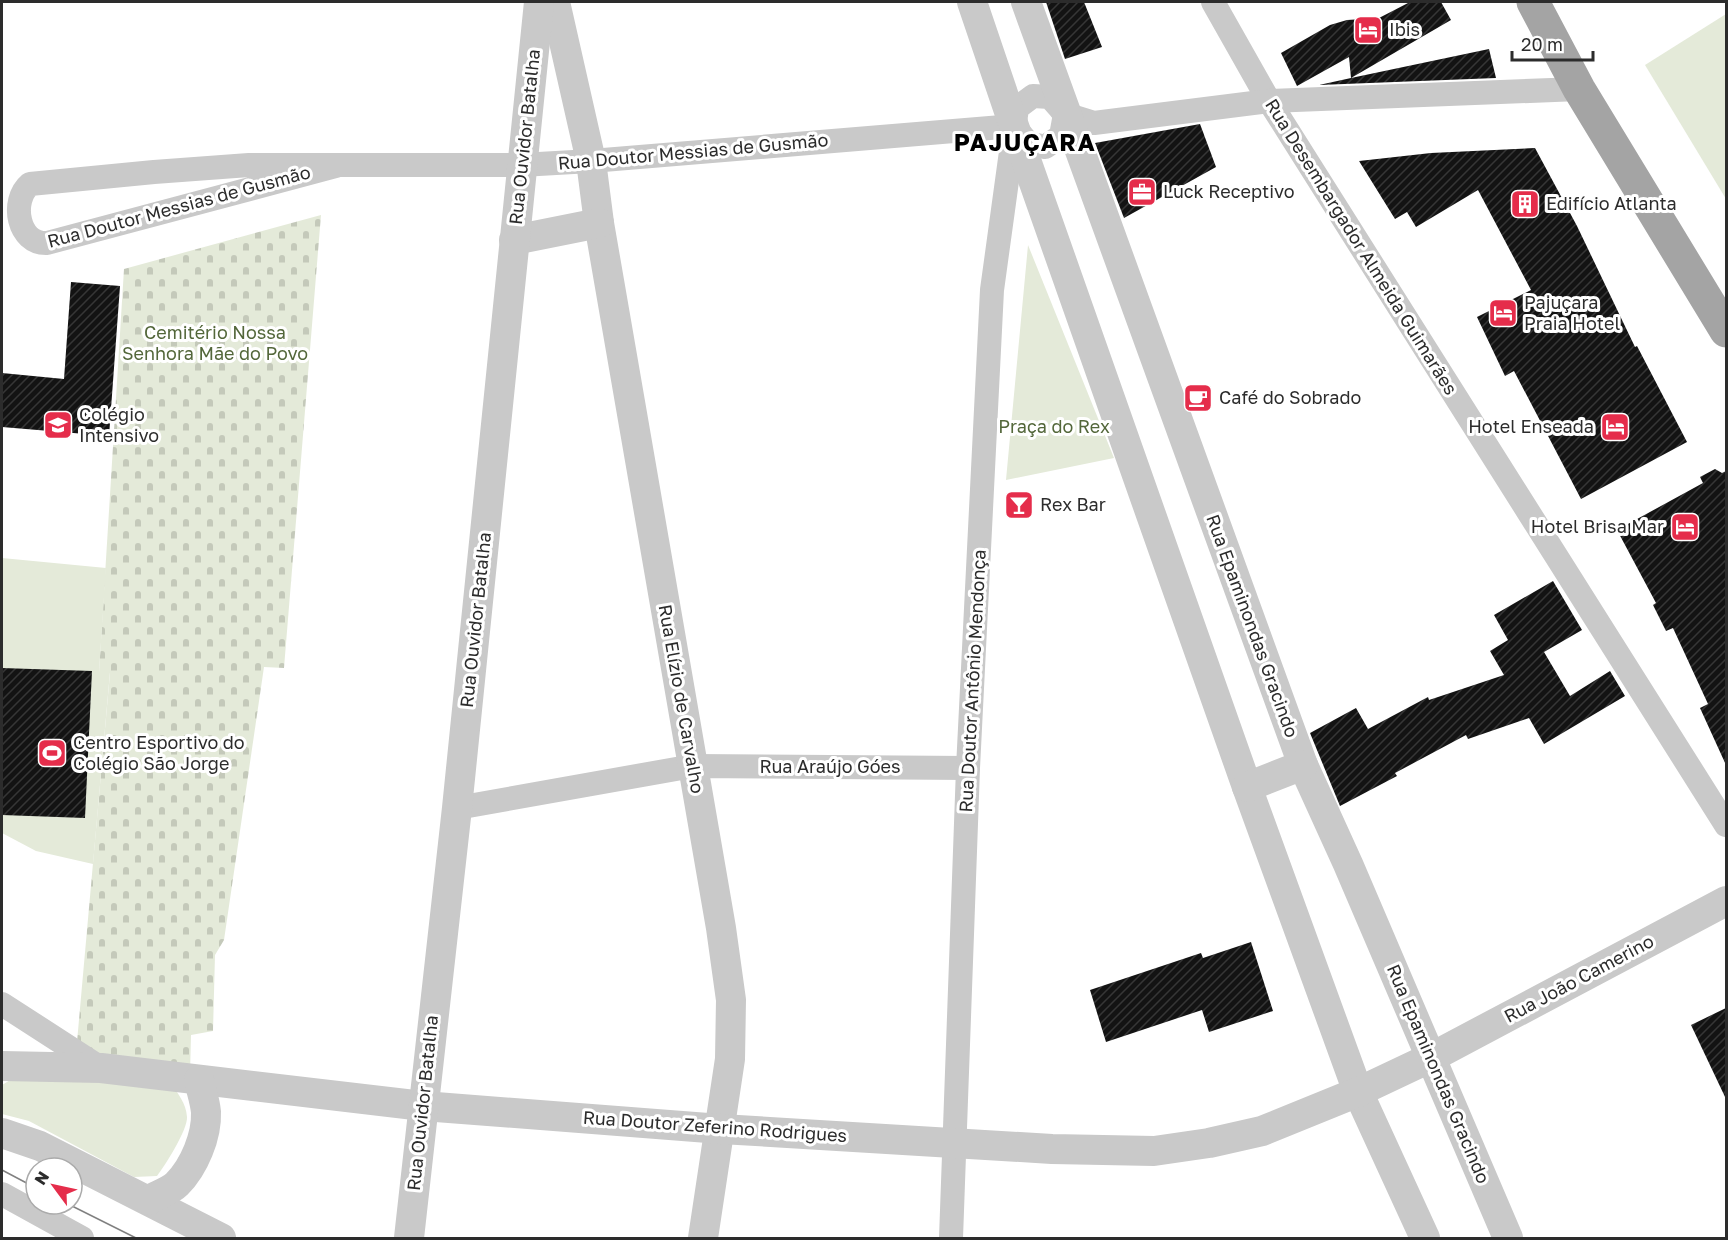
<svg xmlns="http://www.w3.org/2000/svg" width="1728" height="1240" viewBox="0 0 1728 1240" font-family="'Golos Text',sans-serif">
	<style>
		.cemetery { fill: url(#cemetery-stones) }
		.park { fill: #e4ead9 }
		.building { fill: url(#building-hatch) }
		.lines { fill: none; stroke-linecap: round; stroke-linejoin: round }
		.minor { stroke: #c9c9c9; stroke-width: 24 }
		.tertiary { stroke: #c9c9c9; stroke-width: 30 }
		.primary { stroke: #a4a4a4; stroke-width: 33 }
		.tram { stroke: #818181; stroke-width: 1.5 }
		.labels { text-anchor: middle; stroke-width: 6; stroke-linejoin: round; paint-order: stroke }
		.poi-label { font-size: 18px; fill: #2c2c2c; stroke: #fff; text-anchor: start }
		.street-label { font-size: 18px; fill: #2c2c2c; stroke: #fff }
		.park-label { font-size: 18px; fill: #53673a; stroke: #fff }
		.district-label { font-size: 24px; font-weight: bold; letter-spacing: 1.5px; fill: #000; stroke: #fff }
	</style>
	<defs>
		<pattern id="cemetery-stones" width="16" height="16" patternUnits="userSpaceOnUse" patternTransform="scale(1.5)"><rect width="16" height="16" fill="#e4ead9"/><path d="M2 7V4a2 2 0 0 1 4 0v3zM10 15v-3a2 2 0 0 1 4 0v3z" fill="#c4c9ba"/></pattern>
		<pattern id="building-hatch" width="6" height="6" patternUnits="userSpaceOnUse" patternTransform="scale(1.5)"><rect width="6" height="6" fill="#131313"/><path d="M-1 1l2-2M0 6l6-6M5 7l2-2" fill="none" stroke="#363636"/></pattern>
	</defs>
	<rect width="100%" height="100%" fill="#fff"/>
	<path class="cemetery" d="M321 215 284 668 264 667 224 940 215 955 213 1031 191 1035 190 1074 123 1065 77 1042 110 673 99 672 124 269Z"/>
	<g class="park">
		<path d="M1726 14V199L1645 65Z"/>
		<path d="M1028 245 1114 458 1006 480Z"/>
		<path d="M2 558 106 568 99 672H110L93 864 36 851 2 833Z"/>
		<path d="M12 1079 171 1083C178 1094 186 1103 187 1117 188 1129 165 1166 157 1176L134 1177 29 1121 2 1114V1085Z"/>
	</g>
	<g class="building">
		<path d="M1046 2H1084L1102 47 1065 59Z"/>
		<path d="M1410 2H1441L1451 20 1351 78 1489 49 1496 78 1319 85 1351 78 1349 57 1297 86 1281 53 1330 25 1347 20 1379 18Z"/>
		<path d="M1200 124 1216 167 1124 218 1095 143Z"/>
		<path d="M1535 148 1577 226 1635 347 1637 346 1687 442 1581 499 1514 371 1505 376 1477 317 1531 290 1478 190 1416 227 1407 212 1395 219 1359 161 1431 153Z"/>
		<path d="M71 282 120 286 109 436 2 427V373L64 379Z"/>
		<path d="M1715 469 1722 473 1726 471V765L1700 708 1708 704 1673 628 1666 631 1653 605 1656 603 1617 530 1703 483 1700 477Z"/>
		<path d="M1553 581 1582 630 1544 652 1570 696 1610 671 1625 696 1544 744 1529 718 1468 739 1466 735 1395 773 1397 776 1340 806 1310 733 1356 708 1368 729 1428 697 1429 700 1504 675 1490 651 1508 640 1494 615Z"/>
		<path d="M2 668 92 671 85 818 2 815Z"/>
		<path d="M1251 942 1273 1011 1209 1032 1202 1010 1106 1042 1090 990 1201 953 1203 958Z"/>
		<path d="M1726 1008V1099L1691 1025Z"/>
	</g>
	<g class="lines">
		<g class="minor">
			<path d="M1213 2 1269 101 1726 825"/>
			<path d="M1014 126 1028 143 1045 147 1061 136 1065 114 1094 123 1269 101 1579 89"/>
			<path d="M336 166 47 243C18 244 10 201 30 184L154 172 249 165H521L591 161 1014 126"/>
			<path d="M457 808 693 766 968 768"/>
			<path d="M2 1004 101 1068"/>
			<path d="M2 1194 82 1238"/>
			<path d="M951 1238 968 768 992 290 1017 108 1033 96 1050 97 1065 114"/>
		</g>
		<g class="tertiary">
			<path d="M555 2 591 161 599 223 721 928 731 1000 730 1059 703 1238"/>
			<path d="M972 2 1014 126 1247 787 1358 1092 1425 1238"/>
			<path d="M1026 2 1303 765 1348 864 1508 1238"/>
			<path d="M514 240 599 223"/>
			<path d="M1247 787 1303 765"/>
			<path d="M2 1066 101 1068 423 1106 721 1129 1052 1149 1154 1151 1209 1143 1262 1131 1358 1092 1432 1057 1726 901"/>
			<path d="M2 1133 40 1146 221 1238"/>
			<path d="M149 1200C157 1195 170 1191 177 1184 194 1167 207 1136 206 1112 205 1101 201 1090 199 1080"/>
			<path d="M409 1238 457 808 539 2"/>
		</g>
		<path class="primary" d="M1533 2 1579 89 1726 331"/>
		<g class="tram">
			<path d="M2 1170 36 1188"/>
			<path d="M68 1204 136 1238"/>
		</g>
	</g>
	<defs>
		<g id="hotel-square" transform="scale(1.5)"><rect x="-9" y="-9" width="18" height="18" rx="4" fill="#e52d4b" stroke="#fff"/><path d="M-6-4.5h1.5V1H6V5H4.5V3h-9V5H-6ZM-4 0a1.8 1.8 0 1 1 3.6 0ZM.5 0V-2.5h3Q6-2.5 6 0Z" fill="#fff"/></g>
		<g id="office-square" transform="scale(1.5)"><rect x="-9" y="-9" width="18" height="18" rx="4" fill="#e52d4b" stroke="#fff"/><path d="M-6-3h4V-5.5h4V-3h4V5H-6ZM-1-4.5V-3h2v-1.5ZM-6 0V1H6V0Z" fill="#fff"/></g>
		<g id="building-square" transform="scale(1.5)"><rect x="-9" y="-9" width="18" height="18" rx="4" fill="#e52d4b" stroke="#fff"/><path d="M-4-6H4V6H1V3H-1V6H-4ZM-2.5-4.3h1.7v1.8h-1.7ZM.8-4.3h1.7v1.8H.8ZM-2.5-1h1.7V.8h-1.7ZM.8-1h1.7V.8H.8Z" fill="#fff"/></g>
		<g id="cafe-square" transform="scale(1.5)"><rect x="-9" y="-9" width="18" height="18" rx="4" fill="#e52d4b" stroke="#fff"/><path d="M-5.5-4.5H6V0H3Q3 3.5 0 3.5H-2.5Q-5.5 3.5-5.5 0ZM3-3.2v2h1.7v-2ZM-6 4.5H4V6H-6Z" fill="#fff"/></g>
		<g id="school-square" transform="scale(1.5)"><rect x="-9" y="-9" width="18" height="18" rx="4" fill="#e52d4b" stroke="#fff"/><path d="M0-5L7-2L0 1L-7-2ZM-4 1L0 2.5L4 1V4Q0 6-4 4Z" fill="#fff"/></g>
		<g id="bar-square" transform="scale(1.5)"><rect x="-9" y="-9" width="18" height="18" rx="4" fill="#e52d4b" stroke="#fff"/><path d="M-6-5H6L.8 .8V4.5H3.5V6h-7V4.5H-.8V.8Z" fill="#fff"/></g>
		<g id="stadium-square" transform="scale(1.5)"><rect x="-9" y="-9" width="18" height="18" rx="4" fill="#e52d4b" stroke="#fff"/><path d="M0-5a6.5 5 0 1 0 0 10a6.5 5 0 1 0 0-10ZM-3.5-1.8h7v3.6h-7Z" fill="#fff"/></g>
	</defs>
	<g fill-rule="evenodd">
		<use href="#hotel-square" x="1368" y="30"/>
		<use href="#office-square" x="1142" y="192"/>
		<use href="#building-square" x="1525" y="204"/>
		<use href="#hotel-square" x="1503" y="313"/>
		<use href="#cafe-square" x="1198" y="398"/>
		<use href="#school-square" x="58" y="425"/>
		<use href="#hotel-square" x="1615" y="427"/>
		<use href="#bar-square" x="1019" y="505"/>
		<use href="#hotel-square" x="1685" y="527"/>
		<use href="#stadium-square" x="52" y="753"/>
	</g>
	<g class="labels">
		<g class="poi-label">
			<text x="1389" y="36">Ibis</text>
			<text x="1163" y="198">Luck Receptivo</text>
			<text x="1546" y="210">Edifício Atlanta</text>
			<text x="1524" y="309">Pajuçara<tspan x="1524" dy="21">Praia Hotel</tspan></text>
			<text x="1219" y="404">Café do Sobrado</text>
			<text x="79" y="421">Colégio<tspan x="79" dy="21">Intensivo</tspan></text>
			<text x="1594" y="433" text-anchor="end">Hotel Enseada</text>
			<text x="1040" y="511">Rex Bar</text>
			<text x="1664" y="533" text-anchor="end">Hotel Brisa Mar</text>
			<text x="73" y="749">Centro Esportivo do<tspan x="73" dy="21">Colégio São Jorge</tspan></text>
		</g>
		<g class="street-label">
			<text transform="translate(525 137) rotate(-84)" y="6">Rua Ouvidor Batalha</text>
			<text transform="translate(693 152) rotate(-5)" y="6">Rua Doutor Messias de Gusmão</text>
			<text transform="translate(179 207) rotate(-15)" y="6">Rua Doutor Messias de Gusmão</text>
			<text transform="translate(1361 247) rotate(58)" y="6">Rua Desembargador Almeida Guimarães</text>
			<text transform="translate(476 620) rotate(-84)" y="6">Rua Ouvidor Batalha</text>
			<text transform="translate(1252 626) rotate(70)" y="6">Rua Epaminondas Gracindo</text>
			<text transform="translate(973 681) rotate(-87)" y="6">Rua Doutor Antônio Mendonça</text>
			<text transform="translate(681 699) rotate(80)" y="6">Rua Elízio de Carvalho</text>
			<text x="830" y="773">Rua Araújo Góes</text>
			<text transform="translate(1579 979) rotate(-28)" y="6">Rua João Camerino</text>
			<text transform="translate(1438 1074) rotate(67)" y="6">Rua Epaminondas Gracindo</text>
			<text transform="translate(423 1103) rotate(-84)" y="6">Rua Ouvidor Batalha</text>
			<text transform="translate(715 1127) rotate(4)" y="6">Rua Doutor Zeferino Rodrigues</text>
		</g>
		<g class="park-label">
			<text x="215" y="339">Cemitério Nossa<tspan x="215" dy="21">Senhora Mãe do Povo</tspan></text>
			<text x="1054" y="433">Praça do Rex</text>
		</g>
		<g class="district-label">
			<text x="1025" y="151">PAJUÇARA</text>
		</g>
	</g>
	<rect width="1728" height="1240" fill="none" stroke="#2c2c2c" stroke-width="6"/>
	<g transform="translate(54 1186) rotate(303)"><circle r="28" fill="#ffffff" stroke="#ababab" stroke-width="1.5"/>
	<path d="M0-4.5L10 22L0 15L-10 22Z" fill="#e52d4b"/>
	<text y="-9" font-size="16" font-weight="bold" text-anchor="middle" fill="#2c2c2c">N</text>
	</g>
	<path d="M1512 51v9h81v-9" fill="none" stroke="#2c2c2c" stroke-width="3"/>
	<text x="1521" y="51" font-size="18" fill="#2c2c2c" stroke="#ffffff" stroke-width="4.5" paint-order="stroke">20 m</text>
</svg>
